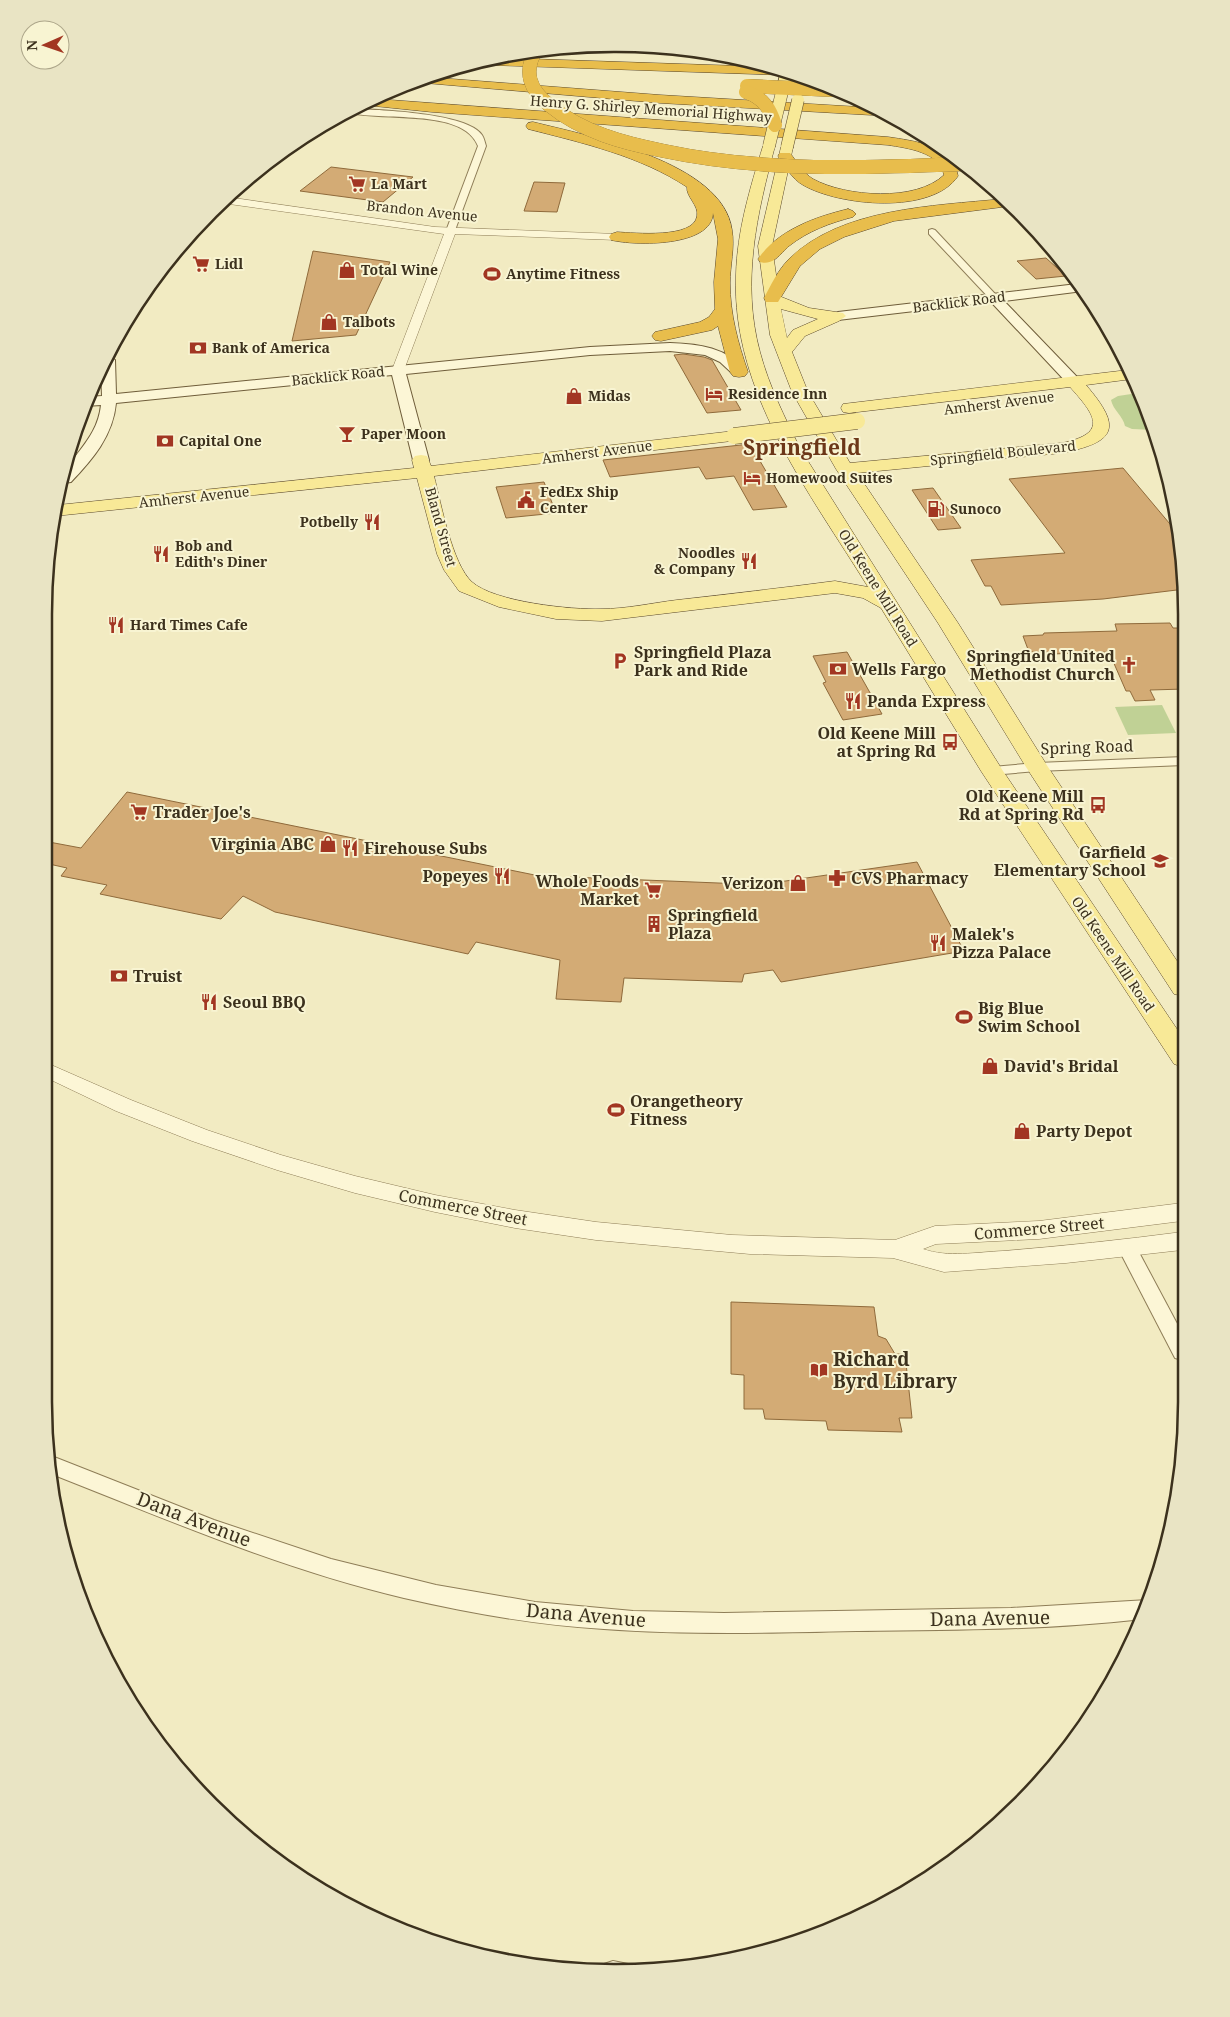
<svg xmlns="http://www.w3.org/2000/svg" width="1230" height="2017" viewBox="0 0 1230 2017" font-family="'Noto Serif',serif">
	<style>
		.green { fill: #c0d195 }
		.lines { fill: none; stroke-linecap: round; stroke-linejoin: round }
		.stream { stroke: #6a9390; stroke-width: 5 }
		.building { fill: #d3ab75; stroke: #8f6a3b }
		.minor-casing { stroke: #8e7d57; stroke-width: 2 }
		.tertiary-casing { stroke: #8e7d57; stroke-width: 1 }
		.secondary-casing { stroke: #6f5d3a; stroke-width: 2 }
		.primary-casing { stroke: #5b492c; stroke-width: 1 }
		.motorway-casing { stroke: #5b492c; stroke-width: 1 }
		.minor { fill: #fcf6d6; fill-rule: evenodd }
		.tertiary { fill: #fcf6d6; fill-rule: evenodd }
		.secondary { fill: #fcf6d6; fill-rule: evenodd }
		.primary { fill: #f8e997; fill-rule: evenodd }
		.motorway { fill: #e8bd4c; fill-rule: evenodd }
		.primary-bridge-far1-casing { stroke: #5b492c; stroke-width: 13; stroke-linecap: butt }
		.primary-bridge-casing { stroke: #5b492c; stroke-width: 17; stroke-linecap: butt }
		.motorway-bridge-casing { stroke: #5b492c; stroke-width: 14; stroke-linecap: butt }
		.primary-bridge-far1 { stroke: #f8e997; stroke-width: 12 }
		.primary-bridge { stroke: #f8e997; stroke-width: 16 }
		.motorway-bridge { stroke: #e8bd4c; stroke-width: 14 }
		.labels { text-anchor: middle; stroke-width: 4; stroke-linejoin: round; paint-order: stroke }
		.far-street-label { font-size: 14px; fill: #3c311d; stroke: #f8f4d2 }
		.far-poi-label { font-size: 14px; font-weight: bold; fill: #3c311d; stroke: #f8f4d2; text-anchor: start }
		.poi-label { font-size: 16px; font-weight: bold; fill: #3c311d; stroke: #f8f4d2; text-anchor: start }
		.street-label { font-size: 16px; fill: #3c311d; stroke: #f8f4d2 }
		.near-poi-label { font-size: 19px; font-weight: bold; fill: #3c311d; stroke: #f8f4d2; text-anchor: start }
		.near-street-label { font-size: 19px; fill: #3c311d; stroke: #f8f4d2 }
		.far-town-label { font-size: 21px; font-weight: bold; fill: #6c3718; stroke: #f8f4d2 }
		.rim { fill: none; stroke: #3c311d; stroke-width: 2.5 }
	</style>
	<rect width="100%" height="100%" fill="#f2ebc2"/>
	<g class="green">
		<path d="M1138 393 1155 430 1132 429 1125 426C1123 416 1113 410 1111 400L1118 396Z"/>
		<path d="M1162 705 1176 733 1128 735 1115 707Z"/>
	</g>
	<g class="lines">
		<path class="stream" d="M1182 733H1184"/>
	</g>
	<g class="building">
		<path d="M331 167 413 177 383 202 300 191Z"/>
		<path d="M534 182 565 183 557 212 524 211Z"/>
		<path d="M313 251 390 262 356 335 292 341Z"/>
		<path d="M1046 258 1066 276 1036 279 1017 261Z"/>
		<path d="M683 354 704 357 712 360 741 410 707 413 674 355Z"/>
		<path d="M750 444 787 507 753 510 734 476 706 479 699 467 610 477 603 460Z"/>
		<path d="M1123 468 1175 530 1185 577V589L1103 599 1001 605 991 586H985L971 560 1065 553 1009 479Z"/>
		<path d="M544 482 556 513 506 518 496 487Z"/>
		<path d="M933 488 961 528 938 530 912 490Z"/>
		<path d="M1170 623 1173 628H1179L1185 640V689L1150 690 1155 700 1135 701 1130 691H1126L1109 652 1052 654 1051 652H1029L1023 636 1043 635 1044 633 1117 631 1115 624Z"/>
		<path d="M847 652 882 714 843 720 823 683 826 682 813 656Z"/>
		<path d="M127 792 569 882 570 877 743 884 744 887 917 862 964 951 781 982 773 970 744 974 742 982 624 978 621 1002 556 999 560 960 476 942 468 954 275 912 243 896 221 919 100 894 107 885 61 876 67 868 49 864V842L81 848Z"/>
		<path d="M731 1302 874 1307 878 1336 886 1339 895 1354H905L912 1418H899L902 1432 828 1430 826 1421 765 1419 763 1409H744V1375L731 1374Z"/>
	</g>
	<g class="lines">
		<g class="minor-casing">
			<g id="minor">
				<path d="M355 109C381 110 467 113 482 135 484 138 485 143 486 146L454 233H448L446 231 478 146C463 107 379 122 347 112Z"/>
				<path d="M932 229 935 230 997 296V300H991L929 234V230Z"/>
				<path d="M1184 757V765L1037 771 992 775 987 774 985 771 987 768 992 767 1037 763Z"/>
				<path d="M1127 1241 1134 1243 1182 1333V1360L1175 1358 1118 1248 1120 1243Z"/>
				<path d="M49 1455 214 1520 331 1559 436 1585 535 1602 633 1611 724 1613 1011 1608 1148 1600 1143 1619C1048 1630 952 1630 857 1631 772 1633 688 1635 604 1629 536 1625 469 1613 404 1598 281 1569 166 1519 49 1473Z"/>
				<path d="M613 1961 628 1964 631 1972H601L604 1964Z"/>
			</g>
		</g>
		<g class="tertiary-casing">
			<g id="tertiary">
				<path d="M227 197 435 227 617 234 623 237 617 240 455 234 404 370 398 374 392 370 444 234 222 203Z"/>
				<path d="M49 1064 131 1100 207 1130 281 1155 355 1176 435 1195 515 1210 596 1222 732 1235 895 1240 935 1226 1039 1221 1182 1203V1221L1039 1239 936 1244 923 1249C948 1258 977 1252 1003 1251 1063 1246 1122 1240 1182 1232V1250L1066 1263 944 1272 893 1258 750 1254 596 1240 515 1228 435 1212 355 1193 277 1170 192 1141 116 1111 49 1079Z"/>
			</g>
		</g>
		<g class="secondary-casing">
			<g id="secondary">
				<path d="M1077 284 1083 291 1004 301 1079 379 1081 382 1079 385H1069L991 302 838 320 831 316 838 312Z"/>
				<path d="M670 343C698 344 728 347 746 372L744 375H734L720 362 705 355 670 351 590 355 406 374 429 460 427 463H415L413 460 392 375 116 403C113 436 92 460 71 482L64 483C66 477 66 469 70 464 84 444 98 431 101 405L85 406 87 397 102 396 101 372 110 356 115 360 116 394 590 347Z"/>
			</g>
		</g>
		<g class="primary-casing">
			<g id="primary">
				<path d="M781 70 792 74 788 92 782 96 776 92Z"/>
				<path d="M769 142 775 146C757 214 741 282 760 352 769 386 785 418 801 450L1003 771 1183 1038V1067L1174 1064 981 771 881 608 863 598 835 593 602 621 556 619 499 607 459 591 444 570 437 554 417 478 55 516 58 505 414 468 412 460 415 456 421 455 427 456 431 466 734 431 740 432 743 436 740 440 434 476C441 503 452 564 472 582 494 602 572 610 601 609 626 609 652 603 677 600 729 594 782 588 835 581L868 587C810 493 731 392 736 275 737 231 750 188 763 146Z"/>
				<path d="M787 143 793 147 772 246 779 296 809 308 843 313 846 316 839 321 805 336 792 352 808 392 850 463 1062 443C1110 433 1094 414 1070 387L849 413 843 412 841 408 843 404 1128 370 1132 379 1086 385C1123 428 1116 442 1062 453L857 473 958 623 1048 767 1183 970V996L1174 994 1026 767 938 623 836 469 792 392 770 335 758 246 781 147ZM781 309 818 319 793 330 787 338Z"/>
			</g>
		</g>
		<g class="motorway-casing">
			<g id="motorway">
				<path d="M502 58 772 67 788 73 783 75 489 65 483 62Z"/>
				<path d="M426 77 660 95 877 108 889 116 660 103 413 82Z"/>
				<path d="M377 99 888 137C914 141 953 145 958 176 932 215 839 206 803 185 792 179 785 166 778 156L780 153H790C797 162 803 173 813 179 846 197 916 202 944 175 940 152 907 148 888 145L432 112 364 105Z"/>
				<path d="M533 122C589 136 723 162 732 230 735 248 730 265 730 283 730 314 738 343 748 372L745 376 739 377 733 376 730 372 718 326 712 330 661 341 655 340 652 336 655 332 700 322 709 317 715 309 714 282 718 239 713 213C712 247 635 246 611 240L609 237 611 234 617 232C634 233 694 239 697 216 699 205 686 197 687 187 640 156 583 143 528 129L526 126 528 123Z"/>
				<path d="M1002 199 1010 206 894 221 844 237 820 249 800 266 778 302H766L764 298C771 285 778 270 789 259 841 208 933 206 1002 199Z"/>
				<path d="M848 209 853 211 856 214 853 217C830 223 808 231 789 246 780 254 773 266 760 262L758 259C778 230 815 217 848 209Z"/>
			</g>
		</g>
		<use href="#minor" class="minor"/>
		<use href="#tertiary" class="tertiary"/>
		<use href="#secondary" class="secondary"/>
		<use href="#primary" class="primary"/>
		<use href="#motorway" class="motorway"/>
		<g class="primary-bridge-far1-casing">
			<g id="primary-bridge-far1">
				<path d="M769 146 782 92"/>
				<path d="M787 147 798 100"/>
			</g>
		</g>
		<g class="primary-bridge-casing">
			<path id="primary-bridge" d="M734 436 857 421"/>
		</g>
		<g class="motorway-bridge-casing">
			<g id="motorway-bridge">
				<path d="M536 50C523 72 530 90 549 105 582 132 623 143 664 151 763 172 864 168 965 164"/>
				<path d="M747 86 834 90"/>
				<path d="M746 92C763 98 770 108 775 125"/>
			</g>
		</g>
		<use href="#primary-bridge-far1" class="primary-bridge-far1"/>
		<use href="#primary-bridge" class="primary-bridge"/>
		<use href="#motorway-bridge" class="motorway-bridge"/>
	</g>
	<defs>
		<g id="supermarket-bare" transform="scale(1.35)"><path d="M-6-5.5h2.5l.6 2H6L4.5 2H-2.5L-4.4-4H-6ZM-1.5 3.2a1.3 1.3 0 1 0 .1 0ZM3 3.2a1.3 1.3 0 1 0 .1 0Z" fill="#a23622" stroke="#f8f4d2" stroke-width="2.5" paint-order="stroke"/></g>
		<g id="shop-bare" transform="scale(1.35)"><path d="M-5-2.5h2.3a2.7 3.5 0 0 1 5.4 0H5L5.5 6h-11ZM-1.5-2.5h3a1.5 2.3 0 0 0-3 0Z" fill="#a23622" stroke="#f8f4d2" stroke-width="2.5" paint-order="stroke"/></g>
		<g id="stadium-bare" transform="scale(1.35)"><path d="M0-5a6.5 5 0 1 0 0 10a6.5 5 0 1 0 0-10ZM-3.5-1.8h7v3.6h-7Z" fill="#a23622" stroke="#f8f4d2" stroke-width="2.5" paint-order="stroke"/></g>
		<g id="bank-bare" transform="scale(1.35)"><path d="M-6-4H6V4H-6ZM0-2.3a2.3 2.3 0 1 0 0 4.6a2.3 2.3 0 1 0 0-4.6Z" fill="#a23622" stroke="#f8f4d2" stroke-width="2.5" paint-order="stroke"/></g>
		<g id="hotel-bare" transform="scale(1.35)"><path d="M-6-4.5h1.5V1H6V5H4.5V3h-9V5H-6ZM-4 0a1.8 1.8 0 1 1 3.6 0ZM.5 0V-2.5h3Q6-2.5 6 0Z" fill="#a23622" stroke="#f8f4d2" stroke-width="2.5" paint-order="stroke"/></g>
		<g id="bar-bare" transform="scale(1.35)"><path d="M-6-5H6L.8 .8V4.5H3.5V6h-7V4.5H-.8V.8Z" fill="#a23622" stroke="#f8f4d2" stroke-width="2.5" paint-order="stroke"/></g>
		<g id="civic-bare" transform="scale(1.35)"><path d="M-.6-6.5H3V-4.5H.6V-3L4-1V1h2V6H-6V1h2V-1L-.6-3ZM-1.2 2.5V6h2.4V2.5Z" fill="#a23622" stroke="#f8f4d2" stroke-width="2.5" paint-order="stroke"/></g>
		<g id="fuel-bare" transform="scale(1.35)"><path d="M-5.5-6h7V0h2V4h1.3V-2.5L3-4.5l.8-.8L6-3V5H2.5V1h-1V6h-7ZM-4.2-4.7v3.2H.2V-4.7Z" fill="#a23622" stroke="#f8f4d2" stroke-width="2.5" paint-order="stroke"/></g>
		<g id="restaurant-bare" transform="scale(1.35)"><path d="M-5-6h1v4h1v-4h1v4h1v-4h1v5L-1.5 .5V6h-2V.5L-5-1ZM5-6V6H3V1.5H1.5Q1.5-4 5-6Z" fill="#a23622" stroke="#f8f4d2" stroke-width="2.5" paint-order="stroke"/></g>
		<g id="parking-bare" transform="scale(1.35)"><path d="M-3.5-5.5H1a3.5 3.5 0 0 1 0 7H-1V5.5H-3.5ZM-1-3.4V-.6H.8a1.4 1.4 0 0 0 0-2.8Z" fill="#a23622" stroke="#f8f4d2" stroke-width="2.5" paint-order="stroke"/></g>
		<g id="church-bare" transform="scale(1.35)"><path d="M-1.2-6h2.4v3.5h3.3v2.4h-3.3V6h-2.4V-.1h-3.3v-2.4h3.3Z" fill="#a23622" stroke="#f8f4d2" stroke-width="2.5" paint-order="stroke"/></g>
		<g id="bus-bare" transform="scale(1.35)"><path d="M-5-6H5V4H4V6H2V4H-2V6H-4V4H-5ZM-3.5-4V0h7V-4ZM-3.5 1.2v1.5H-2V1.2ZM2 1.2v1.5H3.5V1.2Z" fill="#a23622" stroke="#f8f4d2" stroke-width="2.5" paint-order="stroke"/></g>
		<g id="school-bare" transform="scale(1.35)"><path d="M0-5L7-2L0 1L-7-2ZM-4 1L0 2.5L4 1V4Q0 6-4 4Z" fill="#a23622" stroke="#f8f4d2" stroke-width="2.5" paint-order="stroke"/></g>
		<g id="pharmacy-bare" transform="scale(1.35)"><path d="M-2-6h4v4h4v4h-4v4h-4v-4h-4v-4h4Z" fill="#a23622" stroke="#f8f4d2" stroke-width="2.5" paint-order="stroke"/></g>
		<g id="building-bare" transform="scale(1.35)"><path d="M-4-6H4V6H1V3H-1V6H-4ZM-2.5-4.3h1.7v1.8h-1.7ZM.8-4.3h1.7v1.8H.8ZM-2.5-1h1.7V.8h-1.7ZM.8-1h1.7V.8H.8Z" fill="#a23622" stroke="#f8f4d2" stroke-width="2.5" paint-order="stroke"/></g>
		<g id="library-bare" transform="scale(1.35)"><path d="M-6-4Q-3-5.5-.7-3.5V5Q-3 3-6 4ZM6-4Q3-5.5 .7-3.5V5Q3 3 6 4Z" fill="#a23622" stroke="#f8f4d2" stroke-width="2.5" paint-order="stroke"/></g>
	</defs>
	<g fill-rule="evenodd">
		<use href="#supermarket-bare" x="357" y="184"/>
		<use href="#supermarket-bare" x="201" y="264"/>
		<use href="#shop-bare" x="347" y="270"/>
		<use href="#stadium-bare" x="492" y="274"/>
		<use href="#shop-bare" x="329" y="322"/>
		<use href="#bank-bare" x="198" y="348"/>
		<use href="#hotel-bare" x="714" y="394"/>
		<use href="#shop-bare" x="574" y="396"/>
		<use href="#bar-bare" x="347" y="434"/>
		<use href="#bank-bare" x="165" y="441"/>
		<use href="#hotel-bare" x="752" y="478"/>
		<use href="#civic-bare" x="526" y="500"/>
		<use href="#fuel-bare" x="936" y="509"/>
		<use href="#restaurant-bare" x="372" y="522"/>
		<use href="#restaurant-bare" x="161" y="554"/>
		<use href="#restaurant-bare" x="749" y="561"/>
		<use href="#restaurant-bare" x="116" y="625"/>
		<use href="#parking-bare" x="620" y="661"/>
		<use href="#church-bare" x="1129" y="665"/>
		<use href="#bank-bare" x="838" y="669"/>
		<use href="#restaurant-bare" x="853" y="701"/>
		<use href="#bus-bare" x="950" y="742"/>
		<use href="#bus-bare" x="1098" y="805"/>
		<use href="#supermarket-bare" x="139" y="812"/>
		<use href="#shop-bare" x="328" y="844"/>
		<use href="#restaurant-bare" x="350" y="848"/>
		<use href="#school-bare" x="1160" y="861"/>
		<use href="#restaurant-bare" x="502" y="876"/>
		<use href="#pharmacy-bare" x="837" y="878"/>
		<use href="#shop-bare" x="798" y="883"/>
		<use href="#supermarket-bare" x="653" y="890"/>
		<use href="#building-bare" x="654" y="924"/>
		<use href="#restaurant-bare" x="938" y="943"/>
		<use href="#bank-bare" x="119" y="976"/>
		<use href="#restaurant-bare" x="209" y="1002"/>
		<use href="#stadium-bare" x="964" y="1017"/>
		<use href="#shop-bare" x="990" y="1066"/>
		<use href="#stadium-bare" x="616" y="1110"/>
		<use href="#shop-bare" x="1022" y="1131"/>
		<use href="#library-bare" x="819" y="1370"/>
	</g>
	<g class="labels">
		<g class="far-street-label">
			<text transform="translate(651 109) rotate(4)" y="5">Henry G. Shirley Memorial Highway</text>
			<text transform="translate(422 211) rotate(6)" y="5">Brandon Avenue</text>
			<text transform="translate(959 302) rotate(-7)" y="5">Backlick Road</text>
			<text transform="translate(338 376) rotate(-6)" y="5">Backlick Road</text>
			<text transform="translate(999 403) rotate(-7)" y="5">Amherst Avenue</text>
			<text transform="translate(597 452) rotate(-7)" y="5">Amherst Avenue</text>
			<text transform="translate(1003 453) rotate(-6)" y="5">Springfield Boulevard</text>
			<text transform="translate(194 497) rotate(-6)" y="5">Amherst Avenue</text>
			<text transform="translate(441 527) rotate(74)" y="5">Bland Street</text>
			<text transform="translate(878 588) rotate(58)" y="5">Old Keene Mill Road</text>
			<text transform="translate(1113 954) rotate(56)" y="5">Old Keene Mill Road</text>
		</g>
		<g class="far-poi-label">
			<text x="371" y="189">La Mart</text>
			<text x="215" y="269">Lidl</text>
			<text x="361" y="275">Total Wine</text>
			<text x="506" y="279">Anytime Fitness</text>
			<text x="343" y="327">Talbots</text>
			<text x="212" y="353">Bank of America</text>
			<text x="728" y="399">Residence Inn</text>
			<text x="588" y="401">Midas</text>
			<text x="361" y="439">Paper Moon</text>
			<text x="179" y="446">Capital One</text>
			<text x="766" y="483">Homewood Suites</text>
			<text x="540" y="497">FedEx Ship<tspan x="540" dy="16">Center</tspan></text>
			<text x="950" y="514">Sunoco</text>
			<text x="358" y="527" text-anchor="end">Potbelly</text>
			<text x="175" y="551">Bob and<tspan x="175" dy="16">Edith's Diner</tspan></text>
			<text x="735" y="558" text-anchor="end">Noodles<tspan x="735" dy="16">&amp; Company</tspan></text>
			<text x="130" y="630">Hard Times Cafe</text>
		</g>
		<g class="poi-label">
			<text x="634" y="658">Springfield Plaza<tspan x="634" dy="18">Park and Ride</tspan></text>
			<text x="1115" y="662" text-anchor="end">Springfield United<tspan x="1115" dy="18">Methodist Church</tspan></text>
			<text x="852" y="675">Wells Fargo</text>
			<text x="867" y="707">Panda Express</text>
			<text x="936" y="739" text-anchor="end">Old Keene Mill<tspan x="936" dy="18">at Spring Rd</tspan></text>
			<text x="1084" y="802" text-anchor="end">Old Keene Mill<tspan x="1084" dy="18">Rd at Spring Rd</tspan></text>
			<text x="153" y="818">Trader Joe's</text>
			<text x="314" y="850" text-anchor="end">Virginia ABC</text>
			<text x="364" y="854">Firehouse Subs</text>
			<text x="1146" y="858" text-anchor="end">Garfield<tspan x="1146" dy="18">Elementary School</tspan></text>
			<text x="488" y="882" text-anchor="end">Popeyes</text>
			<text x="851" y="884">CVS Pharmacy</text>
			<text x="639" y="887" text-anchor="end">Whole Foods<tspan x="639" dy="18">Market</tspan></text>
			<text x="784" y="889" text-anchor="end">Verizon</text>
			<text x="668" y="921">Springfield<tspan x="668" dy="18">Plaza</tspan></text>
			<text x="952" y="940">Malek's<tspan x="952" dy="18">Pizza Palace</tspan></text>
			<text x="133" y="982">Truist</text>
			<text x="223" y="1008">Seoul BBQ</text>
			<text x="978" y="1014">Big Blue<tspan x="978" dy="18">Swim School</tspan></text>
			<text x="1004" y="1072">David's Bridal</text>
			<text x="630" y="1107">Orangetheory<tspan x="630" dy="18">Fitness</tspan></text>
			<text x="1036" y="1137">Party Depot</text>
		</g>
		<g class="street-label">
			<text transform="translate(1087 747) rotate(-2)" y="6">Spring Road</text>
			<text transform="translate(463 1207) rotate(11)" y="6">Commerce Street</text>
			<text transform="translate(1039 1228) rotate(-5)" y="6">Commerce Street</text>
		</g>
		<g class="near-poi-label">
			<text x="833" y="1366">Richard<tspan x="833" dy="22">Byrd Library</tspan></text>
		</g>
		<g class="near-street-label">
			<text transform="translate(194 1519) rotate(21)" y="7">Dana Avenue</text>
			<text transform="translate(586 1615) rotate(5)" y="7">Dana Avenue</text>
			<text transform="translate(990 1618) rotate(-1)" y="7">Dana Avenue</text>
		</g>
		<g class="far-town-label">
			<text x="802" y="455">Springfield</text>
		</g>
	</g>
	<path d="M0 0H1230V2017H0ZM614 52H616A562 562 0 0 1 1178 614V1402A562 562 0 0 1 616 1964H614A562 562 0 0 1 52 1402V614A562 562 0 0 1 614 52Z" fill="#e9e4c4" fill-rule="evenodd"/>
	<path class="rim" d="M614 52H616A562 562 0 0 1 1178 614V1402A562 562 0 0 1 616 1964H614A562 562 0 0 1 52 1402V614A562 562 0 0 1 614 52Z"/>
	<g transform="translate(45 45) rotate(268)"><circle r="24" fill="#f8f4d2" stroke="#ada68a"/>
	<path d="M0-4L9 19L0 12L-9 19Z" fill="#a23622"/>
	<text y="-8" font-size="14" font-weight="bold" text-anchor="middle" fill="#3c311d">N</text>
	</g>
</svg>
